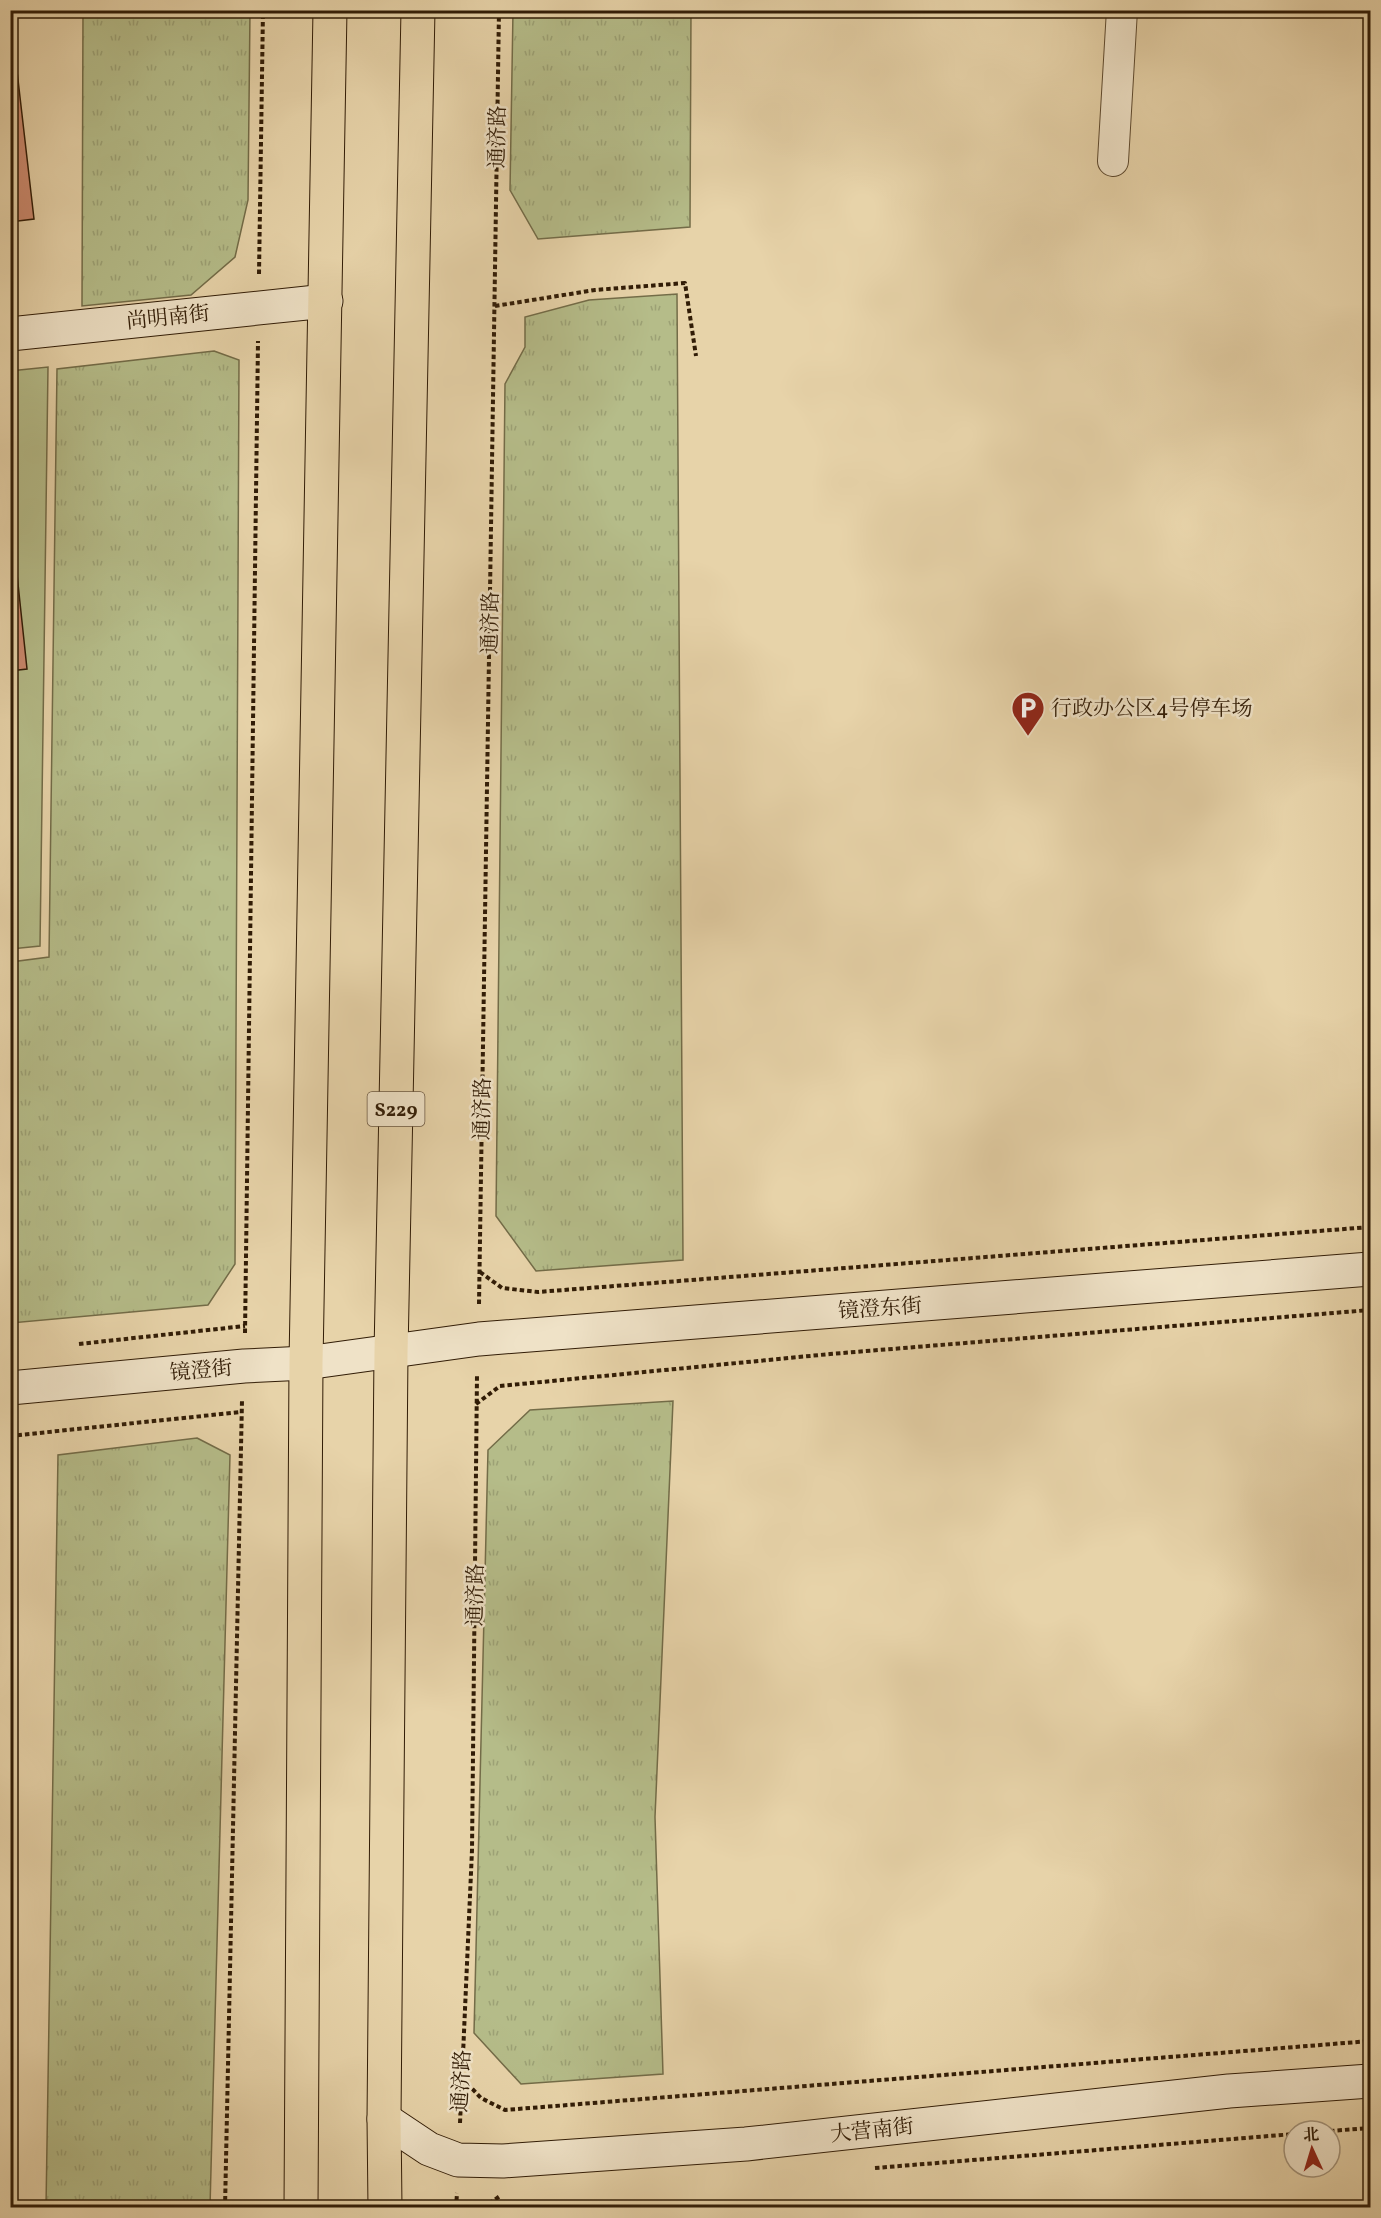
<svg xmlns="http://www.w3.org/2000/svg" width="1381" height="2218" viewBox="0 0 1381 2218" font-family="Vollkorn,'Noto Serif SC',serif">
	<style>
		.green { fill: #b5bc89; stroke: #736c48; stroke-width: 1.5 }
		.park { fill: url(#park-tufts); stroke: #736c48; stroke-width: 1.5 }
		.building { fill: #cc8a6f; stroke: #311c06; stroke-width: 1.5 }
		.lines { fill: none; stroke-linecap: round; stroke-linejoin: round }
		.street-casing { stroke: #5e4a2f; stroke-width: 32 }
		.secondary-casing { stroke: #311c06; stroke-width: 35 }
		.primary-casing { stroke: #311c06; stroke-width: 35 }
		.path { stroke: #311c06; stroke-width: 4; stroke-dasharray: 4.5 3; stroke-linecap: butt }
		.street { stroke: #efe2c7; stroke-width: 30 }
		.secondary { stroke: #efe2c7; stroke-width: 33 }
		.primary { stroke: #e7d3a9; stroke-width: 33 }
		.labels { text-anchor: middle; stroke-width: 5; stroke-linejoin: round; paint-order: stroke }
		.shield { fill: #efe2c7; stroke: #6a5740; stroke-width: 1.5 }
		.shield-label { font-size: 20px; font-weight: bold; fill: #311c06 }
		.street-label { font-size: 21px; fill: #311c06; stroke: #efe2c7 }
		.poi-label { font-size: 21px; fill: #311c06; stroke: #efe2c7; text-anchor: start }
	</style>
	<defs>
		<pattern id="park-tufts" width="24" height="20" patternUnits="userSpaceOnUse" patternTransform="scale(1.5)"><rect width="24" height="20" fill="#b5bc89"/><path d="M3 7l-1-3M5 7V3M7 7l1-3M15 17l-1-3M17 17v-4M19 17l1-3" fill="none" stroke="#9ca175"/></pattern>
	</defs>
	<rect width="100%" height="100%" fill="#e7d3a9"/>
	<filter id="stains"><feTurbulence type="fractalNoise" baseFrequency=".00333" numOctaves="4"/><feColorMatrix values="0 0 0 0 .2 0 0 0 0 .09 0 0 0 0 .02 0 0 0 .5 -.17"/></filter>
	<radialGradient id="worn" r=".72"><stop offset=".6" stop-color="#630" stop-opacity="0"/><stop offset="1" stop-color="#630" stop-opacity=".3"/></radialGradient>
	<path class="green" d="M48 367 40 946 11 949 10 371Z"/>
	<g class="park">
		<path d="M83 11H250L248 200 235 257 191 295 82 306Z"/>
		<path d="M513 11H691L690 227 538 239 510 190Z"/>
		<path d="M677 294 683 1260 536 1271 496 1216 505 384 525 347V317L589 300Z"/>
		<path d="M214 351 239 360 235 1264 208 1305 11 1323V962L49 957 57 369Z"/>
		<path d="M673 1401 655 1817 663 2074 521 2084 474 2033 488 1450 530 1410Z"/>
		<path d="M197 1438 230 1455 210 2207H46L58 1455Z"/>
	</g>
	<g class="building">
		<path d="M10 10 34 219 10 222Z"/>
		<path d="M10 508 27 669 10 671Z"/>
	</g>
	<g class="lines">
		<g class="street-casing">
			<path id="street" d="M1113 161 1122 10"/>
		</g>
		<g class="secondary-casing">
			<g id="secondary">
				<path d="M10 334 326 301"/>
				<path d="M10 1388 244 1366 306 1363 479 1339 1370 1269"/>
				<path d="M384 2119 429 2149 458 2160 503 2161 746 2144 1229 2091 1370 2081"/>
			</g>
		</g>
		<g class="primary-casing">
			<g id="primary">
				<path d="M301 2208 306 1363 330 10"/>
				<path d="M385 2208 384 2119 391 1353 418 10"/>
			</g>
		</g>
		<g class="path">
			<path d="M259 274 263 10"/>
			<path d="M495 306 595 290 685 283 696 356"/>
			<path d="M480 1272 502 1288 538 1292 1370 1227"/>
			<path d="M479 1304 499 10"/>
			<path d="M245 1333 258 341"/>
			<path d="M79 1344 245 1326"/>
			<path d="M476 1404 500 1386 830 1354 1370 1310"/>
			<path d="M10 1436 241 1412"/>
			<path d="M462 2078 481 2098 505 2110 1370 2041"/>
			<path d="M460 2123 472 1850 477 1375"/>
			<path d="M1330 2131 1370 2128"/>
			<path d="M875 2168 1294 2134"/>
			<path d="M225 2208 242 1400"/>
			<path d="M456 2208 457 2193"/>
			<path d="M483 2208 500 2196"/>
		</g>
		<use href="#street" class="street"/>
		<use href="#secondary" class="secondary"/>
		<use href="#primary" class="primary"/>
	</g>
	<defs>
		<g id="parking-pin" transform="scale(1.725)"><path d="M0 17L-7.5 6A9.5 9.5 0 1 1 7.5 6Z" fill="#8f2418" stroke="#efe2c7"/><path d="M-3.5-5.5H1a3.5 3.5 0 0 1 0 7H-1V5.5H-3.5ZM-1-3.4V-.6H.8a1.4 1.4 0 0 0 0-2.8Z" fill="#fff"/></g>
	</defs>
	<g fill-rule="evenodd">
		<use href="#parking-pin" x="1028" y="708"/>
	</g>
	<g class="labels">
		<rect class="shield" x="367.5" y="1092" width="57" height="34" rx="4.5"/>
		<g class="shield-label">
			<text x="396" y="1116">S229</text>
		</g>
		<g class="street-label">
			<text transform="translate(497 137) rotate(-89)" y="7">通济路</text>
			<text transform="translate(168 317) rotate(-6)" y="7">尚明南街</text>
			<text transform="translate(490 623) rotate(-89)" y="7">通济路</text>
			<text transform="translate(482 1109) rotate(-89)" y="7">通济路</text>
			<text transform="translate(880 1308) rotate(-4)" y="7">镜澄东街</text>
			<text transform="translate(201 1370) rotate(-5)" y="7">镜澄街</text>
			<text transform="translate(475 1595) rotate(-89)" y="7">通济路</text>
			<text transform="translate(461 2081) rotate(-87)" y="7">通济路</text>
			<text transform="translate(872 2130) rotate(-6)" y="7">大营南街</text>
		</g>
		<g class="poi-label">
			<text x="1051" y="715">行政办公区4号停车场</text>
		</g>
	</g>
	<rect width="1381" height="2218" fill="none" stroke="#e7d3a9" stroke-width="36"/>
	<rect x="12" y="12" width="1357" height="2194" fill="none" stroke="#311c06" stroke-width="3"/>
	<rect x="18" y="18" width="1345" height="2182" fill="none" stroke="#311c06" stroke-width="1.5"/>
	<g transform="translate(1312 2149) rotate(356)"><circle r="28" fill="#efe2c7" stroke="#a3937a" stroke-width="1.5"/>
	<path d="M0-4.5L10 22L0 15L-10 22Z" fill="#8f2418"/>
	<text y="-9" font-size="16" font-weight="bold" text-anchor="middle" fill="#311c06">北</text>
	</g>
	<rect width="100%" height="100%" filter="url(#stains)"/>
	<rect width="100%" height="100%" fill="url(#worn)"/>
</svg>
